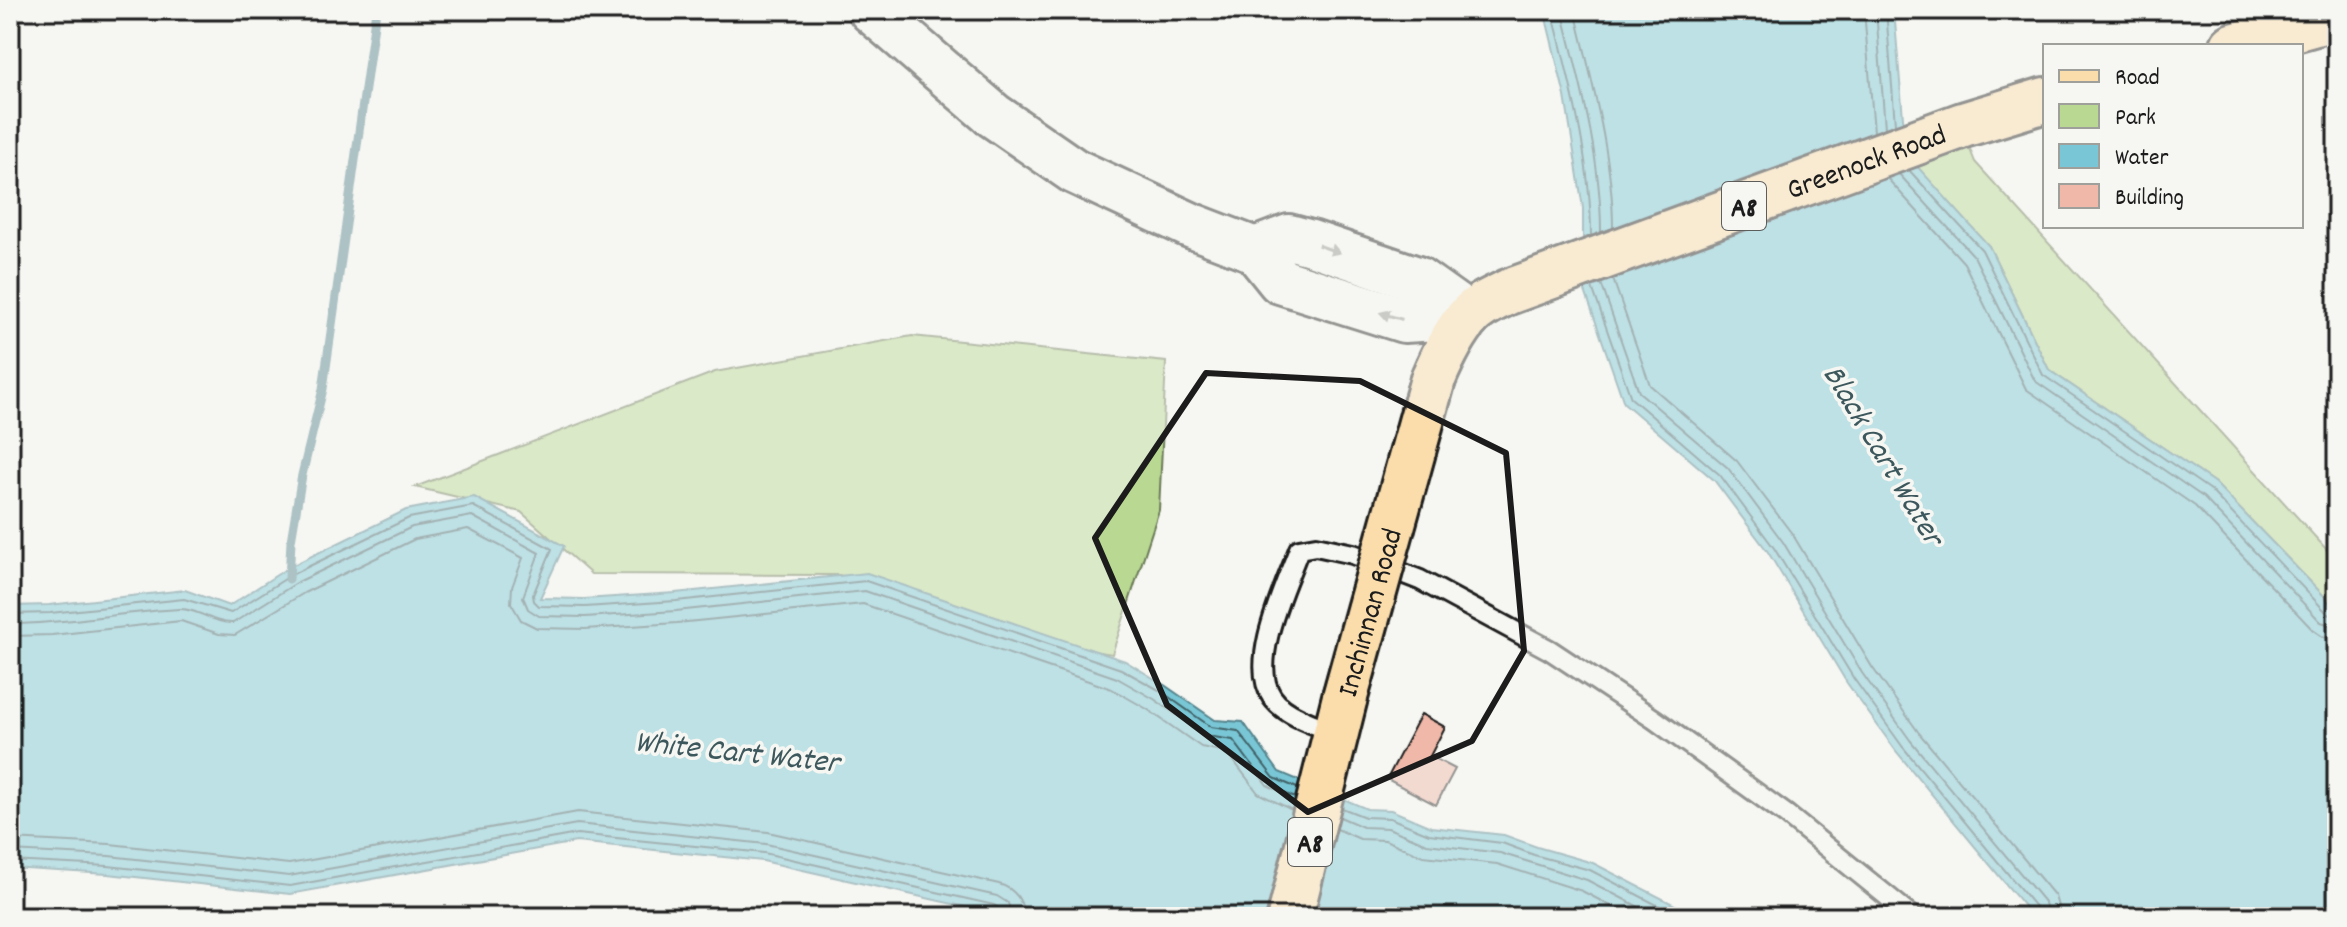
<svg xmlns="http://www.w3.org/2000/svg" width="2347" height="927" viewBox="0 0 2347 927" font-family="Dekko,sans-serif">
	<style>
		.green { fill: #b9d992; stroke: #6a7a57; stroke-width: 2 }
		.water { fill: #79c7d6; stroke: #54838c; stroke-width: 2 }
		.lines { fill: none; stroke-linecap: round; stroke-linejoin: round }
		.shore { stroke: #416066; stroke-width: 2 }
		.stream { stroke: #54838c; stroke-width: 9 }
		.building { fill: #f0b8a8; stroke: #1c1c1c; stroke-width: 2 }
		.lane-casing { stroke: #1c1c1c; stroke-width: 24 }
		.secondary-casing { stroke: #1c1c1c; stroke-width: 50 }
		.primary-casing { stroke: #1c1c1c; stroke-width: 50 }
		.lane { stroke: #f6f6f2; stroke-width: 18 }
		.secondary { stroke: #f6f6f2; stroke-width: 44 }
		.primary { stroke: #fbddab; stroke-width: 44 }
		.primary-bridge-casing { stroke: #1c1c1c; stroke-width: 50; stroke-linecap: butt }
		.primary-bridge { stroke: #fbddab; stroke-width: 44 }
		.oneway { fill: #949492 }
		.marked { fill: none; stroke: #1c1c1c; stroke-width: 6; stroke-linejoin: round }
		.labels { text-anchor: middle; stroke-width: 7; stroke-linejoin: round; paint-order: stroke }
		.shield { fill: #f6f6f2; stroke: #5d5d5c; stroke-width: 2 }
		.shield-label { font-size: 28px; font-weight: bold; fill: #1c1c1c }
		.street-label { font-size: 30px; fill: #1c1c1c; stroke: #f6f6f2 }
		.water-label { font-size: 32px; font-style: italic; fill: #3d585d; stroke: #f6f6f2 }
	</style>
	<rect width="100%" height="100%" fill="#f6f6f2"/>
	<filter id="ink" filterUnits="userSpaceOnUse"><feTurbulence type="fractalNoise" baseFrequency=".0125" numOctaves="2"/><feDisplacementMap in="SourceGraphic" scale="16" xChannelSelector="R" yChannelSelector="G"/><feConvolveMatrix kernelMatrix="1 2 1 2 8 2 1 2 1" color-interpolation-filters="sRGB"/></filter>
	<g filter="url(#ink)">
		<g class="green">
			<path d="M1969 147 1975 162 2337 561V613L2324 596 2215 483 2049 370 1989 246 1913 163 1940 153Z"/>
			<path d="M912 336 1166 362 1159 510 1112 654 1056 645 839 575 591 574 521 512 415 487 715 372Z"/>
		</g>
		<g class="water">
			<path d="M1544 10H1894L1906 154 1989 246 2049 370 2215 483 2324 596 2337 613V917H2033L1896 751 1847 683 1768 552 1714 480 1624 403 1583 285V208L1565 96Z"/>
			<path d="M474 497 564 546 540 598 584 599 675 593 867 573 1125 661 1163 684 1215 720 1243 722 1279 772 1367 809 1391 810 1431 827 1504 835 1537 847 1593 863 1698 917H1010L763 861 576 842 290 894 108 874 10 868V606L49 605 185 590 229 606 289 567 406 510Z"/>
		</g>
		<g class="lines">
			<g class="shore">
				<path d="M1552 10C1570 83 1591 160 1591 236"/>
				<path d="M1562 10C1580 82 1601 158 1601 232"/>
				<path d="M1575 10C1591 78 1613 158 1613 228"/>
				<path d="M1864 10 1874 132"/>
				<path d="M1876 10 1885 128"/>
				<path d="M1886 10 1895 124"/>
				<path d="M1909 170 1982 250 2043 375 2210 490 2328 614 2337 617"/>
				<path d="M1899 174 1974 256 2035 381 2203 497 2321 622 2337 627"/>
				<path d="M1887 178 1964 263 2026 389 2195 506 2313 630 2323 637 2337 639"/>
				<path d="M1613 279 1650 385 1737 461 1793 535 1872 667 1919 733 2055 896 2061 917"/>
				<path d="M1601 283 1639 392 1728 468 1783 542 1862 673 1910 740 2045 903 2049 917"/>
				<path d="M1592 287 1631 398 1720 475 1774 548 1854 679 1902 746 2037 909 2039 917"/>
				<path d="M10 614 50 613 184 599 231 613 293 574 409 518 473 506 552 549 533 595 534 601 539 606 585 607 676 601 866 581 1121 669 1159 690 1211 727 1238 731 1274 778 1297 788"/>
				<path d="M10 624C67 624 122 612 179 609 197 608 214 624 233 623L298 582 412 527 472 516 539 553 523 597 528 609 539 616 585 617 676 611 865 591 1117 678 1154 699 1207 736 1233 740 1267 785 1295 798"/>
				<path d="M10 636 52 635 181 621 219 634 235 635 304 593 415 539 468 529 523 558 512 587 511 603 521 620 537 628 585 629 677 623 863 604 1112 689 1147 709 1201 747 1227 752 1258 793 1292 810"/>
				<path d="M1342 808 1365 817 1390 818 1429 834 1502 843 1534 855 1590 870 1680 917"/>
				<path d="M1340 817 1363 827 1388 828 1427 844 1500 853 1587 880 1658 917"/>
				<path d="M1337 829 1360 839 1385 840 1423 856 1497 864 1582 891 1632 917"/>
				<path d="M10 839 110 844 289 864 578 812 768 832 999 884C1015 889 1023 900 1024 917"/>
				<path d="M10 851 109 856 289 876 577 824 766 844 997 896 1008 903 1012 917"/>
				<path d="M10 861 108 866 290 886 577 834 764 853 994 905 1001 910 1002 917"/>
			</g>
			<path class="stream" d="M289 579 291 541 302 475 323 389 376 10"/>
		</g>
		<path class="building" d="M1421 714 1445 727 1430 756 1455 769 1436 805 1387 779Z"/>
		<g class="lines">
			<g class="lane-casing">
				<path id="lane" d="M1337 731C1318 727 1284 715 1272 697 1248 661 1286 585 1299 549L1316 546 1353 554 1420 580 1550 650 1654 719 1787 815 1913 917"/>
			</g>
			<g class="secondary-casing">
				<g id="secondary">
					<path d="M871 10 993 115 1074 171 1190 225 1255 250 1280 281 1404 320 1469 316"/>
					<path d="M1255 250 1289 237 1311 243 1417 279 1469 316"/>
				</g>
			</g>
			<g class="primary-casing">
				<g id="primary">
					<path d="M2233 46 2337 17"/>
					<path id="s1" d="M1433 379C1442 358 1453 334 1469 316 1479 305 1494 299 1508 292L1963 125 2045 100"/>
					<path d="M1290 917 1345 697"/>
				</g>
			</g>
			<use href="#lane" class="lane"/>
			<use href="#secondary" class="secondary"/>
			<use href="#primary" class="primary"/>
			<g class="primary-bridge-casing">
				<g id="primary-bridge">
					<path id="s2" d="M1345 697 1433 379"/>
				</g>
			</g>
			<use href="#primary-bridge" class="primary-bridge"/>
		</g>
		<defs><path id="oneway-solid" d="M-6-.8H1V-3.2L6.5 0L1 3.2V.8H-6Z" transform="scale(2)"/></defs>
		<g class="oneway">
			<use href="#oneway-solid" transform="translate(1329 249) rotate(19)"/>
			<use href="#oneway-solid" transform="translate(1391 316) rotate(-163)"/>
		</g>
	</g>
	<path d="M0 0H2347V927H0ZM1206 373 1360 381 1506 453 1524 651 1472 741 1308 812 1167 705 1095 538Z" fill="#f6f6f2" fill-opacity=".55" fill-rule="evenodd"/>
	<path class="marked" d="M1206 373 1360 381 1506 453 1524 651 1472 741 1308 812 1167 705 1095 538Z"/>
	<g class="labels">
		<g class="shield">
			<rect x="1722" y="182" width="44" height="48" rx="6"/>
			<rect x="1288" y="818" width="44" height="48" rx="6"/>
		</g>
		<g class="shield-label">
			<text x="1744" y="216">A8</text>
			<text x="1310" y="852">A8</text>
		</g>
		<g class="street-label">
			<text dy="10" stroke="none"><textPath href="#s1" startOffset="500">Greenock Road</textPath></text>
			<text dy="10" stroke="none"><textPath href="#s2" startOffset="88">Inchinnan Road</textPath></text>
		</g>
		<g class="water-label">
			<text transform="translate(1885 454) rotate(59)" y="11">Black Cart Water</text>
			<text transform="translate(737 750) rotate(6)" y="11">White Cart Water</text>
		</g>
	</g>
	<rect width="2347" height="927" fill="none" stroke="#f6f6f2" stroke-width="40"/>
	<rect x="20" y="20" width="2307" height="887" fill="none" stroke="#1c1c1c" stroke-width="3" filter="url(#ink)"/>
	<rect x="2043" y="44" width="260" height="184" fill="#f6f6f2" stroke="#9f9f9c" stroke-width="2"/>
	<rect x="2059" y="70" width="40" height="12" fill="#fbddab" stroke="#9f9f9c" stroke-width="2"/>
	<text x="2115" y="84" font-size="24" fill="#1c1c1c">Road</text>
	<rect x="2059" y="104" width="40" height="24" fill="#b9d992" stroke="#9f9f9c" stroke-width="2"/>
	<text x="2115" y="124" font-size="24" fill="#1c1c1c">Park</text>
	<rect x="2059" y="144" width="40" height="24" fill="#79c7d6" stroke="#9f9f9c" stroke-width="2"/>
	<text x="2115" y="164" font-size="24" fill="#1c1c1c">Water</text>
	<rect x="2059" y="184" width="40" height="24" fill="#f0b8a8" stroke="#9f9f9c" stroke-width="2"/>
	<text x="2115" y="204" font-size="24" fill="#1c1c1c">Building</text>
</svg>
